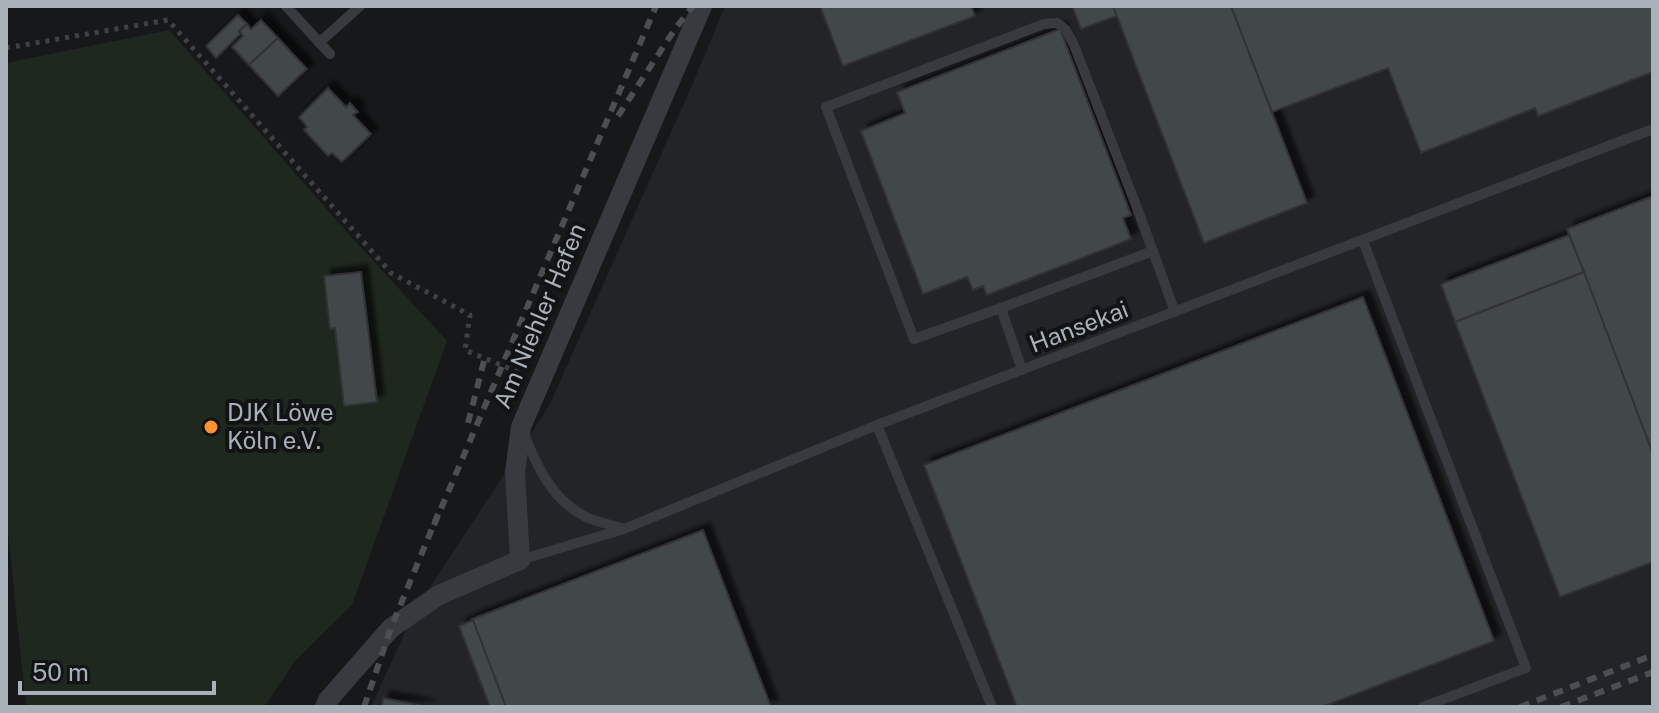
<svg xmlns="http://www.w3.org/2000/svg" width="1659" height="713" viewBox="0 0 1659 713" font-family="'Public Sans',sans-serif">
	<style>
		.built { fill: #232427 }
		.green { fill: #1f281f }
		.building { fill: #43464a; stroke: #313236; stroke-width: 2; filter: url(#shadow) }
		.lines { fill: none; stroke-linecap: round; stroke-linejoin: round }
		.path { stroke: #3e4246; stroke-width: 5; stroke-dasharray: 4 6; stroke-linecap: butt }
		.lane { stroke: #383a3f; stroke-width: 10 }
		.street { stroke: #383a3f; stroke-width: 20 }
		.rail { stroke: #4b4f54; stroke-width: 6; stroke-dasharray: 10 8; stroke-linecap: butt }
		.poi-dot { fill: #f69433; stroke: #121315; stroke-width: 3 }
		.labels { text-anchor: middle; stroke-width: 8; stroke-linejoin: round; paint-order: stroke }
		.street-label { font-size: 24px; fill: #a9b1ba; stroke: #121315 }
		.poi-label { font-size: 24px; fill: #a9b1ba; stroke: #121315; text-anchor: start }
	</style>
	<defs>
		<filter id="shadow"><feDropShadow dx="7" dy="-7" stdDeviation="2" flood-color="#0009"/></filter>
	</defs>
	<rect width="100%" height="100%" fill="#17181a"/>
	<path class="built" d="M725 6H1653V707H371L415 610 549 406 693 83Z"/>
	<path class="green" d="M169 30 345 230 447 341 352 605 295 661 264 707H26L6 512V63Z"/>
	<g class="building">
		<path d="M820 6H971L975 16 843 66Z"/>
		<path d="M1072 6H1113L1117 16 1081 29Z"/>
		<path d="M1113 6H1231L1307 203 1204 243Z"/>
		<path d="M1231 6H1653V72L1538 116 1535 108 1421 153 1388 68 1272 112Z"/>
		<path d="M238 15 247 24 239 31 241 33 216 58 206 46Z"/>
		<path d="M261 20 278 38 249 65 232 47 243 36 239 31 247 24 251 29Z"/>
		<path d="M1060 29 1131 215 1123 218 1131 239 987 295 983 286 973 290 967 277 923 294 861 131 905 113 897 92Z"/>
		<path d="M278 38 307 69 278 96 249 65Z"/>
		<path d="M328 88 346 107 350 103 358 112 353 115 371 134 342 162 332 153 328 156 304 130 307 127 299 117Z"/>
		<path d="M1653 196V454L1567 229Z"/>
		<path d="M1569 235 1584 272 1455 322 1441 284Z"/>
		<path d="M361 272 377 402 344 406 335 328 330 329 324 276Z"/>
		<path d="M1584 272 1653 454V562L1560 597 1455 322Z"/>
		<path d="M1363 297 1494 641 1322 707H1017L924 465Z"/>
		<path d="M703 530 771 707H506L472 619Z"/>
		<path d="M473 620 506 707H490L459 626Z"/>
		<path d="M383 698 428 707H382Z"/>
	</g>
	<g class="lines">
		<path class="path" d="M6 48 168 20 391 273 470 315 465 350 520 373"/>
		<g class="lane">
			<path d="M286 6 330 54"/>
			<path d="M319 43 360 6"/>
			<path d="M1363 241 1526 668 1423 707"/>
			<path d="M1001 308 1153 251"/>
			<path d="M1022 370 1001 308 914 339 826 107 1044 24 1057 23 1066 30 1074 45 1139 213 1175 312"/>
			<path d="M877 425 992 707"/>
			<path d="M524 434C537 467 553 501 586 517 597 522 611 525 622 528"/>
			<path d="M520 560 624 529 877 425 1653 129"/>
		</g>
		<path class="street" d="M325 707 328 700 391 628 439 595 520 560 515 472 521 427 702 6"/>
		<g class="rail">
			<path d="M618 116 675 29 693 6"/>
			<path d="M468 423 485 357"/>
			<path d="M434 525 656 6"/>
			<path d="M364 707 391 628 438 514"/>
			<path d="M1520 707 1653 655"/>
			<path d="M1561 707 1653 672"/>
		</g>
	</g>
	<circle class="poi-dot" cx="211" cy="427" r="8"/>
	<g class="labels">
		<g class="street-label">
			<text transform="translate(540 316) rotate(-67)" y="8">Am Niehler Hafen</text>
			<text transform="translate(1079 327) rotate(-21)" y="8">Hansekai</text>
		</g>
		<g class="poi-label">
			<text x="227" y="421">DJK Löwe<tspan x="227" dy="28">Köln e.V.</tspan></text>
		</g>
	</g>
	<rect width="1659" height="713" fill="none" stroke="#a9b1ba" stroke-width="16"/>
	<path d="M20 681v12h194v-12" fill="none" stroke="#a9b1ba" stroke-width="4"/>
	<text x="32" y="681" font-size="24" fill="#a9b1ba" stroke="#121315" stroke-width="6" paint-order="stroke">50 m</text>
</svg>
